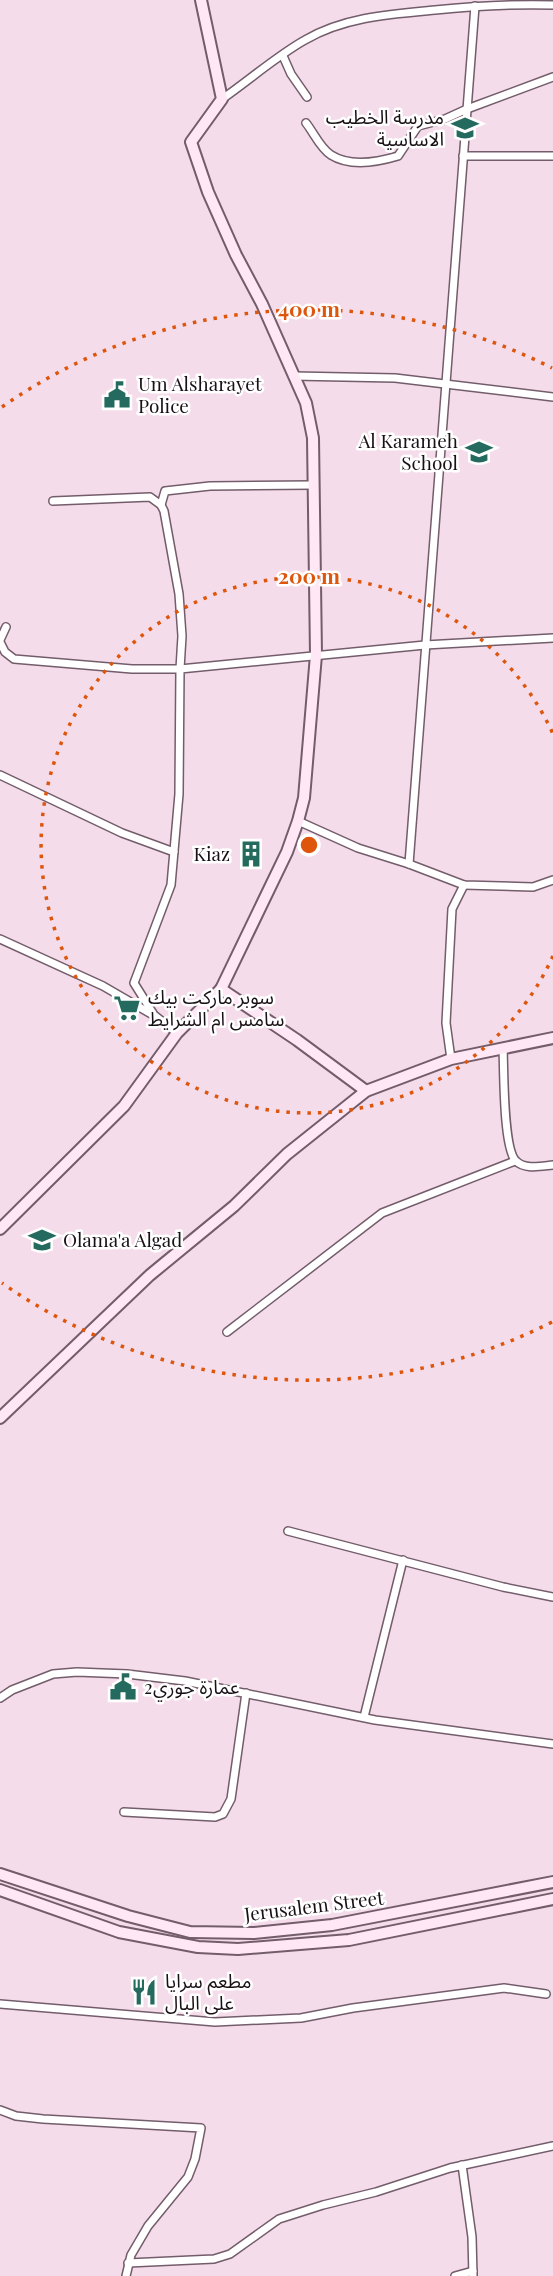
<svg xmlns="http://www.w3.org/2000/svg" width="553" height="2276" viewBox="0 0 553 2276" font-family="'Playfair Display','Noto Sans Arabic',serif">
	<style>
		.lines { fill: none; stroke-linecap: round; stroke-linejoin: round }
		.street-casing { stroke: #735d6a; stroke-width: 10 }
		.secondary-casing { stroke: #735d6a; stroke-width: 14 }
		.street { stroke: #fff; stroke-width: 7 }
		.secondary { stroke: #ffe7f5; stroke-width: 10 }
		.ring { fill: none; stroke: #de550c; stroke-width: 3.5; stroke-dasharray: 3.5 7 }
		.labels { text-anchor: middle; stroke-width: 5; stroke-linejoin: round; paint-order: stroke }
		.poi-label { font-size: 19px; fill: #181015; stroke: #fff; text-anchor: start }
		.street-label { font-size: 19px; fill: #181015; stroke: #fff }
		.centre { fill: #de550c; stroke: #fff; stroke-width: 3.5 }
		.ring-label { font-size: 21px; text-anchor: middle; font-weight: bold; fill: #de550c; stroke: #fff; stroke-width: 5; stroke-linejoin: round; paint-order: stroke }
	</style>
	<rect width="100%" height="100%" fill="#f5dcea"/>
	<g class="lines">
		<g class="street-casing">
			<g id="street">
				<path d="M283 56 291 74 307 97"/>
				<path d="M222 99C248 81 278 55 305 40 344 17 391 14 435 10 474 6 514 4 553 5"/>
				<path d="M306 123C314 133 320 148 331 155 350 167 378 162 398 156L418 126 445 119 467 109 553 77"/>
				<path d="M463 156H553"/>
				<path d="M293 376 395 378 553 397"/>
				<path d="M161 505 165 491 210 486 313 485"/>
				<path d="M0 640 6 627"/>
				<path d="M0 642 5 652 14 659 132 669H180L182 636 179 594 164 511 161 505 150 497 53 501"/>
				<path d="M0 775 122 833 174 852"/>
				<path d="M298 821 358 848 409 864 464 885 533 887 553 880"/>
				<path d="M409 864 475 6"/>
				<path d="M0 939 103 986 153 1015"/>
				<path d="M177 1033 154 1015 134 983 171 885 179 794 180 669 425 645 553 638"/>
				<path d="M503 1048C504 1069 503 1149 516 1161 525 1170 542 1166 553 1165"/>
				<path d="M451 1059 446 1023 452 909 464 885"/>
				<path d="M227 1332 382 1213 515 1161"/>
				<path d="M288 1531 503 1587 553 1597"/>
				<path d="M0 1698 12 1690 53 1674 77 1672 127 1674 185 1681 375 1720 553 1744"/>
				<path d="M364 1717 403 1560"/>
				<path d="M124 1812 215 1817 223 1814 231 1799 246 1693"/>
				<path d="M0 2004 215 2022 301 2018 353 2008 504 1988 546 1994"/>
				<path d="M0 2110 16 2116 43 2119 201 2128 195 2159 188 2177 148 2226 131 2255 126 2276"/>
				<path d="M462 2165 472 2237 473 2276"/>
				<path d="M128 2263 214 2259 230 2254 279 2219 323 2205 376 2192 450 2168 553 2146"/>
				<path d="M455 2276 473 2271"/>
			</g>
		</g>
		<g class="secondary-casing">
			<g id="secondary">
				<path d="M201 0 222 99 191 142 208 192 236 255 262 304 306 403 313 438 316 655 304 798 298 821 287 852 221 989 297 1040 366 1091"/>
				<path d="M0 1229 124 1106 177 1033 221 989"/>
				<path d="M0 1418 150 1275 234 1206 287 1154 366 1091 451 1059 553 1038"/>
				<path d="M0 1874 128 1916 190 1932 254 1933 332 1925 553 1882"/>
				<path d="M0 1890 119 1932 198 1947 238 1949 349 1940 553 1899"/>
			</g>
		</g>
		<use href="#street" class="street"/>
		<use href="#secondary" class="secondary"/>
	</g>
	<g class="ring">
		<path d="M553 956A268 268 0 1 1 553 734"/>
		<path d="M552 1322A535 535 0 0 1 2 1283M2 407A535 535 0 0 1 552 368"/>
	</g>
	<defs>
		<g id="school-bare" transform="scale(2.1)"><path d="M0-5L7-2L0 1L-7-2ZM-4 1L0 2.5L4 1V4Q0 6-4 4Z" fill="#246a5e" stroke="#fff" stroke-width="2.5" paint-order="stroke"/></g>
		<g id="civic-bare" transform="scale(2.1)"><path d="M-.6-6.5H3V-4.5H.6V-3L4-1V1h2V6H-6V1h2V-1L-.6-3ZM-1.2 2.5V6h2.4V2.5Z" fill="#246a5e" stroke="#fff" stroke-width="2.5" paint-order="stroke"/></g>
		<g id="building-bare" transform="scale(2.1)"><path d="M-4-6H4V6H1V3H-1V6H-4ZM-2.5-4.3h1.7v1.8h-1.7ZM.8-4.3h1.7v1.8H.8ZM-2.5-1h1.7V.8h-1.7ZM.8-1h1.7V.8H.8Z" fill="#246a5e" stroke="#fff" stroke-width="2.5" paint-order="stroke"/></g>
		<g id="supermarket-bare" transform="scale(2.1)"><path d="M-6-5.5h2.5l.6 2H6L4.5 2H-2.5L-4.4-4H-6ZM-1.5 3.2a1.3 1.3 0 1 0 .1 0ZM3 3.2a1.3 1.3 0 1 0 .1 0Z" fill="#246a5e" stroke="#fff" stroke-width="2.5" paint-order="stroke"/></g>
		<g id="restaurant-bare" transform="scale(2.1)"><path d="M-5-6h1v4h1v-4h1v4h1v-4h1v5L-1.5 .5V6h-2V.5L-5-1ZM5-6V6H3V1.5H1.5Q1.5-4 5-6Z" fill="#246a5e" stroke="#fff" stroke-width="2.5" paint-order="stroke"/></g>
	</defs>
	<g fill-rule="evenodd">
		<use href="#school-bare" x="465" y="128"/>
		<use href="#civic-bare" x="117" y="395"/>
		<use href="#school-bare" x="479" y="452"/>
		<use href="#building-bare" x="251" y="854"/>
		<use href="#supermarket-bare" x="127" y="1008"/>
		<use href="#school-bare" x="42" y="1240"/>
		<use href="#civic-bare" x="123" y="1687"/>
		<use href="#restaurant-bare" x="144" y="1992"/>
	</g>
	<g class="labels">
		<g class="poi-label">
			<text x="444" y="124" text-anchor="end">مدرسة الخطيب<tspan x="444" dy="22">الاساسية</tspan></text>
			<text x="138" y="391">Um Alsharayet<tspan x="138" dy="22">Police</tspan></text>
			<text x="458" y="448" text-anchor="end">Al Karameh<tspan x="458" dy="22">School</tspan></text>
			<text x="230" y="861" text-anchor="end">Kiaz</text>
			<text x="148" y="1004">سوبر ماركت بيك<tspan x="148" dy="22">سامس ام الشرايط</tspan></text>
			<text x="63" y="1247">Olama'a Algad</text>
			<text x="144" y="1694">عمارة جوري2</text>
			<text x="165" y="1988">مطعم سرايا<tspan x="165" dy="22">على البال</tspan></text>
		</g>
		<g class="street-label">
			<text transform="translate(314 1906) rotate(-7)" y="7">Jerusalem Street</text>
		</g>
	</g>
	<circle cx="309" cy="845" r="10" class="centre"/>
	<g class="ring-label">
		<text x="309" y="317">400 m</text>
		<text x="309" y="584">200 m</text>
	</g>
</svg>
